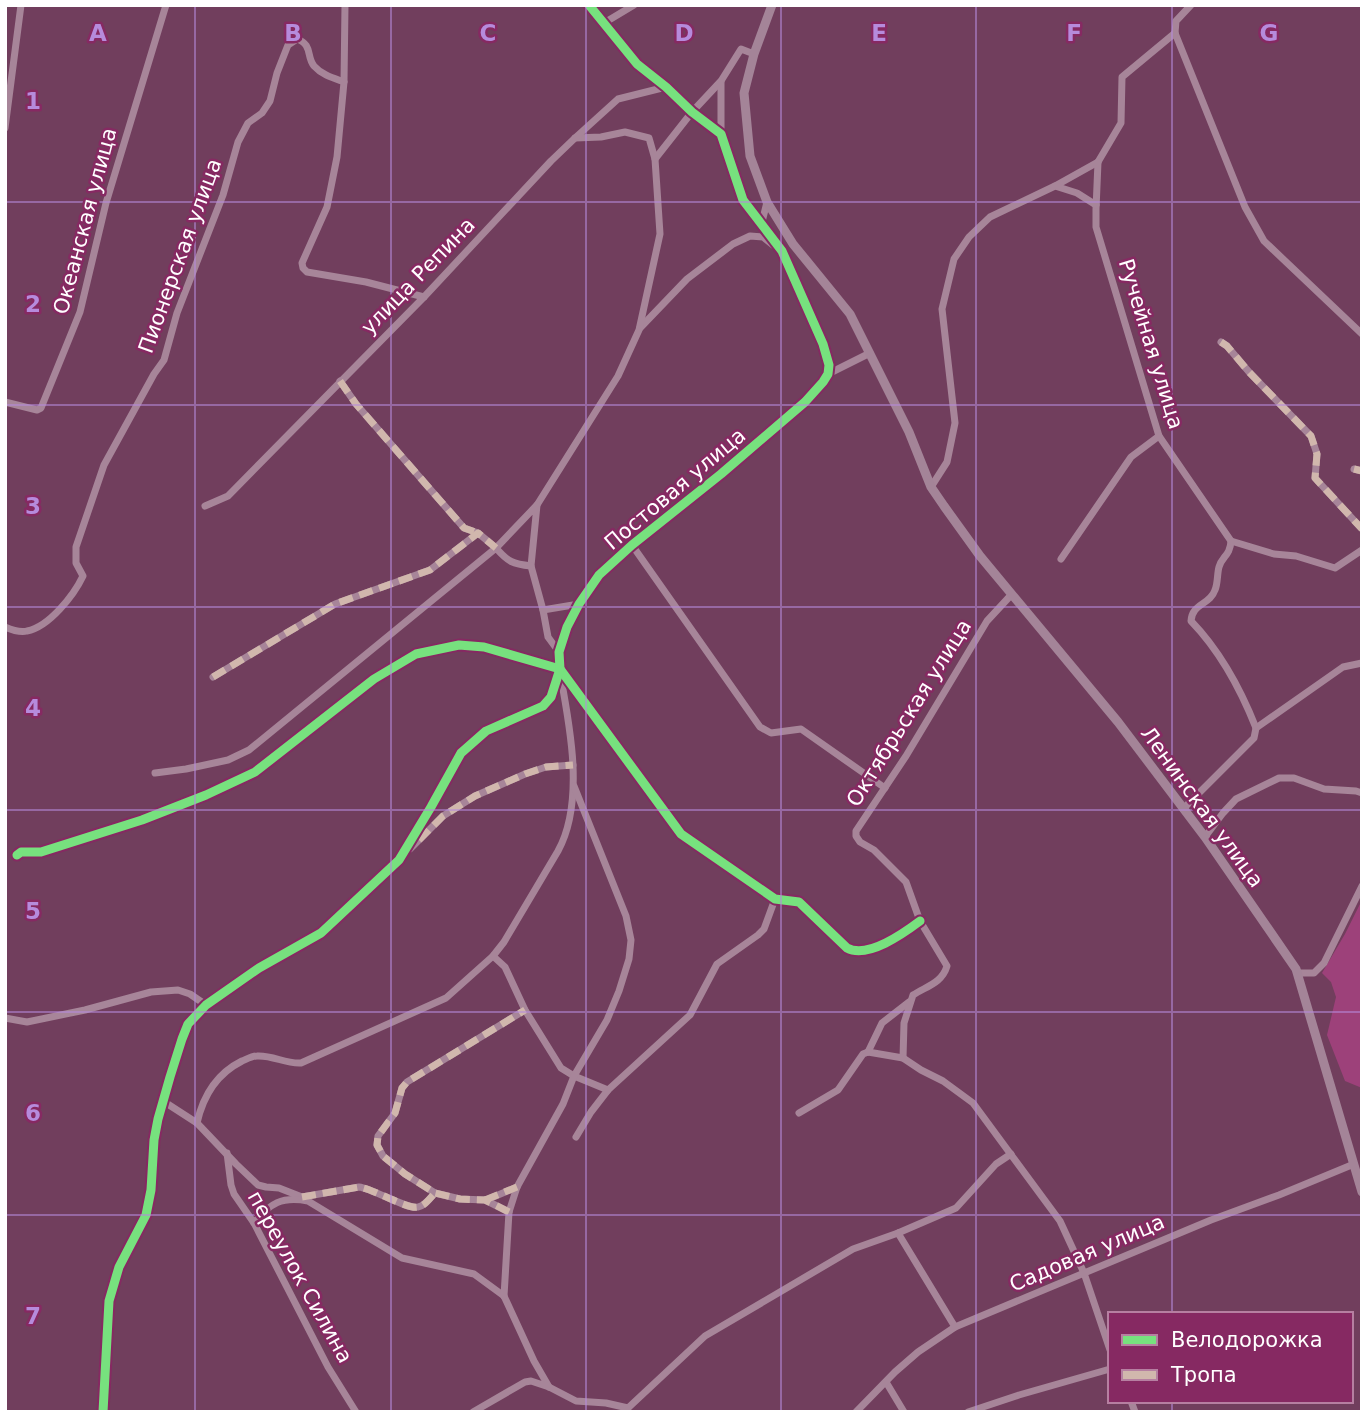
<svg xmlns="http://www.w3.org/2000/svg" width="1367" height="1417" viewBox="0 0 1367 1417" font-family="'DejaVu Sans',sans-serif">
	<style>
		.green { fill: #9d417a }
		.lines { fill: none; stroke-linecap: round; stroke-linejoin: round }
		.minor { stroke: #a78599; stroke-width: 7 }
		.major { stroke: #a48498; stroke-width: 9 }
		.quiet { stroke: #d1b7ad; stroke-width: 7; stroke-dasharray: 14 7; stroke-linecap: butt }
		.cycleway-casing { stroke: #862962; stroke-width: 13 }
		.cycleway { stroke: #77e17e; stroke-width: 9 }
		.grid { fill: none; stroke: #b68bdc; stroke-width: 2; stroke-opacity: 0.55 }
		.labels { text-anchor: middle; stroke-width: 5; stroke-linejoin: round; paint-order: stroke }
		.street-label { font-size: 21px; fill: #fff; stroke: #862962 }
		.grid-label { font-size: 23px; text-anchor: middle; font-weight: bold; fill: #b68bdc; stroke: #862962; stroke-width: 5; stroke-linejoin: round; paint-order: stroke }
	</style>
	<rect width="100%" height="100%" fill="#713e5d"/>
	<path class="green" d="M1362 900V1088L1345 1081 1327 1035 1336 997 1331 982 1322 973 1345 934Z"/>
	<g class="lines">
		<g class="minor">
			<path d="M345 5 344 82 337 157 327 207 302 263 303 268 307 272 366 282 424 297"/>
			<path d="M1191 5 1176 21 1175 33 1245 207 1264 241 1362 334"/>
			<path d="M604 23 634 5"/>
			<path d="M1175 33 1122 77 1121 123 1098 162 1096 209V227L1159 436 1231 541C1230 556 1222 556 1219 567 1217 574 1218 583 1215 590 1210 605 1192 603 1191 621 1220 651 1241 690 1256 728"/>
			<path d="M5 128 21 5"/>
			<path d="M721 134V82"/>
			<path d="M575 138 601 137 625 132 649 138 655 159"/>
			<path d="M1055 186 1098 162"/>
			<path d="M761 226 767 202"/>
			<path d="M640 328 687 279 733 244 750 236 763 237 773 245"/>
			<path d="M1221 342 1227 346 1249 372 1311 436 1317 454 1315 478 1362 529"/>
			<path d="M828 374 870 353"/>
			<path d="M340 381 356 404 464 528 478 533"/>
			<path d="M5 402 37 410 41 408 80 312 106 203 166 5"/>
			<path d="M1354 469 1362 471"/>
			<path d="M931 487 947 462 955 423 942 309 954 259 969 237 990 217 1055 186 1077 193 1096 205"/>
			<path d="M537 505 618 376 639 330 660 234 655 159 692 112 721 81 741 49 754 54"/>
			<path d="M205 506 228 496 424 297 551 161 575 138 618 99 666 87"/>
			<path d="M1231 541 1274 554 1296 556 1335 568 1362 550"/>
			<path d="M632 545 760 727 771 733 801 729 885 788"/>
			<path d="M1061 559 1131 457 1159 436"/>
			<path d="M543 610 548 637 559 652"/>
			<path d="M5 627C12 630 20 633 27 631 49 627 74 595 83 576L76 563V547L104 465 154 374 164 360 177 313 223 195 238 142 248 123 262 113 270 101 277 73 288 45 297 39C313 45 306 56 314 66 322 75 333 78 344 82"/>
			<path d="M213 677 335 604 430 570 478 533 496 548 537 505 531 566"/>
			<path d="M155 773 186 769 228 760 249 750 496 548C508 562 513 564 531 566L543 610 579 604"/>
			<path d="M1183 809 1254 738 1256 728 1343 667 1362 663"/>
			<path d="M1205 837 1223 813 1236 799 1279 778H1294L1324 789 1356 791 1362 793"/>
			<path d="M406 850 410 849 443 816 475 796 525 774 546 767 573 765"/>
			<path d="M17 855 21 852H41L142 820 206 795 255 772 374 679 416 654 459 645 484 647 560 669 681 834 775 899 799 902 847 948C868 959 904 933 920 921"/>
			<path d="M493 956 505 967 525 1010 561 1068 574 1076 608 1090"/>
			<path d="M1299 973H1314L1324 963 1362 886"/>
			<path d="M5 1018 27 1022 85 1010 151 992 178 990 190 994 206 1005"/>
			<path d="M868 1052 882 1023 909 1002"/>
			<path d="M903 1058 904 1023 913 995C927 986 942 983 947 966L920 921 906 882 874 850 860 842 856 836V831L906 756 987 621 1012 594"/>
			<path d="M163 1101 197 1123 236 1164 258 1185 266 1187 279 1188 302 1197"/>
			<path d="M799 1113 838 1090 863 1054 868 1052 903 1058 921 1070 943 1081 973 1103 1060 1221 1084 1273 1110 1350"/>
			<path d="M197 1123C203 1096 216 1074 242 1061 247 1059 252 1056 257 1056 273 1055 285 1064 301 1063L446 998 493 956 504 942 558 851C585 802 570 726 560 673"/>
			<path d="M576 1137 591 1112 608 1090 690 1015 717 964 758 935 764 929 775 899"/>
			<path d="M227 1153 231 1185 234 1194 254 1223 328 1367 356 1412"/>
			<path d="M302 1197 359 1187C374 1189 408 1210 418 1207 425 1206 430 1198 435 1193"/>
			<path d="M486 1200 517 1187"/>
			<path d="M509 1212 485 1200 460 1199 435 1193 405 1174 383 1156 377 1145 378 1136 395 1113 402 1088 407 1082 525 1010"/>
			<path d="M254 1223C270 1203 282 1196 308 1201L402 1258 474 1274 504 1296 534 1361 549 1387"/>
			<path d="M898 1233 955 1327"/>
			<path d="M504 1296 509 1212 517 1187 563 1104 574 1076 607 1020 619 991 629 959 631 940 626 916 574 786"/>
			<path d="M886 1382 904 1412"/>
			<path d="M1131 1401 1135 1412"/>
			<path d="M628 1408 705 1336 853 1249 898 1233 956 1208 996 1164 1011 1154"/>
			<path d="M103 1412 109 1301 119 1267 146 1215 151 1190 154 1140 158 1119 170 1077 182 1039 188 1024 206 1005 259 968 321 933 399 860 431 807 461 753 486 731 543 706 551 697 560 669 559 652 567 627 579 604 599 575 632 545 721 474 805 402 823 382 828 374 829 365 823 344 782 251 743 200 721 134 692 112 666 87 637 64 589 5"/>
			<path d="M473 1412 525 1382 531 1381 549 1387 576 1401 606 1403 628 1408 627 1410"/>
			<path d="M856 1412 895 1372 918 1352 955 1327 1211 1220 1279 1195 1354 1164"/>
			<path d="M968 1412 1019 1395 1110 1369"/>
		</g>
		<path class="major" d="M772 5 754 54 744 93 750 156 767 202 793 244 850 314 909 432 931 487 944 506 980 556 1118 722 1205 837 1296 969 1362 1192"/>
		<g class="quiet">
			<path d="M1221 342 1227 346 1249 372 1311 436 1317 454 1315 478 1362 529"/>
			<path d="M340 381 356 404 464 528 478 533"/>
			<path d="M1354 469 1362 471"/>
			<path d="M213 677 335 604 430 570 478 533 496 548"/>
			<path d="M419 840 443 816 475 796 525 774 546 767 573 765"/>
			<path d="M302 1197 359 1187C374 1189 408 1210 418 1207 425 1206 430 1198 435 1193"/>
			<path d="M485 1200 517 1187"/>
			<path d="M509 1212 485 1200 460 1199 435 1193 405 1174 383 1156 377 1145 378 1136 395 1113 402 1088 407 1082 525 1010"/>
		</g>
		<g class="cycleway-casing">
			<g id="cycleway">
				<path d="M17 855 21 852H41L142 820 206 795 255 772 374 679 416 654 459 645 484 647 560 669 681 834 775 899 799 902 847 948C868 959 904 933 920 921"/>
				<path d="M103 1412 109 1301 119 1267 146 1215 151 1190 154 1140 158 1119 170 1077 182 1039 188 1024 206 1005 259 968 321 933 399 860 431 807 461 753 486 731 543 706 551 697 560 669 559 652 567 627 579 604 599 575 632 545 721 474 805 402 823 382 828 374 829 365 823 344 782 251 743 200 721 134 692 112 666 87 637 64 589 5"/>
			</g>
		</g>
		<use href="#cycleway" class="cycleway"/>
	</g>
	<path class="grid" d="M195 5V1412M391 5V1412M586 5V1412M781 5V1412M976 5V1412M1172 5V1314M5 202H1362M5 405H1362M5 607H1362M5 810H1362M5 1012H1362M5 1215H1362M1172 1401V1412"/>
	<g class="labels">
		<g class="street-label">
			<text transform="translate(85 221) rotate(-75)" y="7">Океанская улица</text>
			<text transform="translate(180 256) rotate(-70)" y="7">Пионерская улица</text>
			<text transform="translate(418 276) rotate(-46)" y="7">улица Репина</text>
			<text transform="translate(1151 344) rotate(73)" y="7">Ручейная улица</text>
			<text transform="translate(675 489) rotate(-40)" y="7">Постовая улица</text>
			<text transform="translate(909 713) rotate(-58)" y="7">Октябрьская улица</text>
			<text transform="translate(1202 807) rotate(54)" y="7">Ленинская улица</text>
			<text transform="translate(1087 1253) rotate(-23)" y="7">Садовая улица</text>
			<text transform="translate(300 1277) rotate(61)" y="7">переулок Силина</text>
		</g>
	</g>
	<g class="grid-label">
		<text x="98" y="41">A</text>
		<text x="293" y="41">B</text>
		<text x="488" y="41">C</text>
		<text x="684" y="41">D</text>
		<text x="879" y="41">E</text>
		<text x="1074" y="41">F</text>
		<text x="1269" y="41">G</text>
		<text x="33" y="109">1</text>
		<text x="33" y="312">2</text>
		<text x="33" y="514">3</text>
		<text x="33" y="716">4</text>
		<text x="33" y="919">5</text>
		<text x="33" y="1121">6</text>
		<text x="33" y="1324">7</text>
	</g>
	<rect width="1367" height="1417" fill="none" stroke="#ffffff" stroke-width="14"/>
	<rect x="1108" y="1312" width="245" height="91" fill="#862962" stroke="#b67fa1" stroke-width="2"/>
	<rect x="1122" y="1335" width="35" height="10" fill="#77e17e" stroke="#b67fa1" stroke-width="2"/>
	<text x="1171" y="1347" font-size="21" fill="#ffffff">Велодорожка</text>
	<rect x="1122" y="1370" width="35" height="10" fill="#d1b7ad" stroke="#b67fa1" stroke-width="2"/>
	<text x="1171" y="1382" font-size="21" fill="#ffffff">Тропа</text>
</svg>
